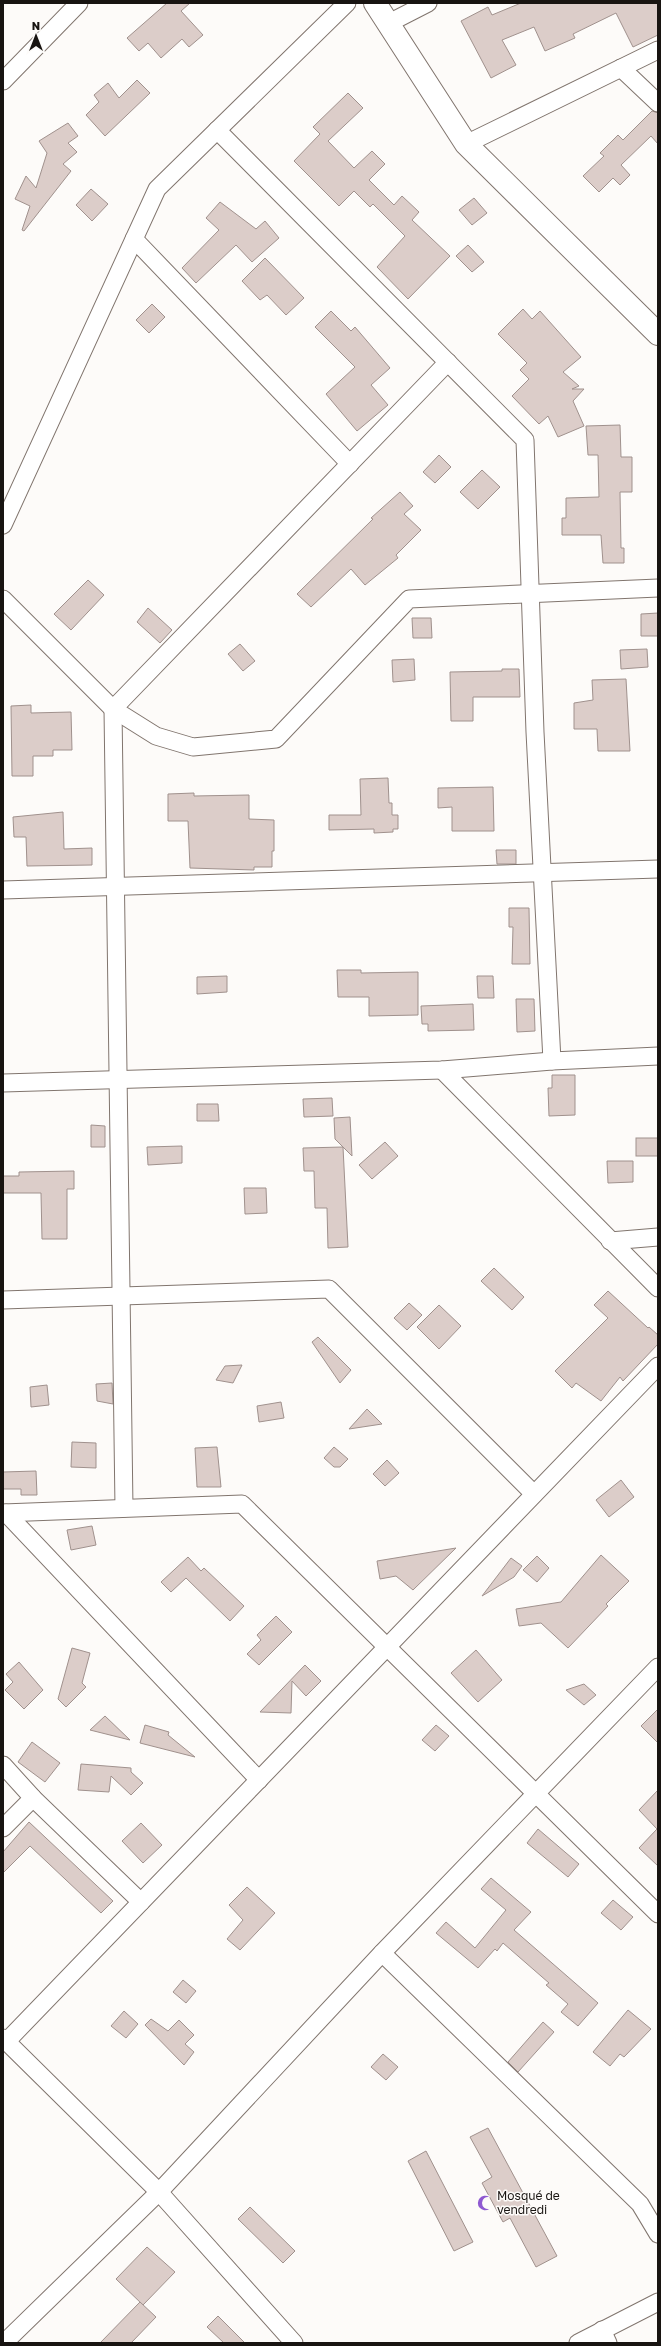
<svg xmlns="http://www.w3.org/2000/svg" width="661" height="2346" viewBox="0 0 661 2346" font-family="'Golos Text',sans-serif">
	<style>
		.building { fill: #dccdc9; stroke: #a0918d }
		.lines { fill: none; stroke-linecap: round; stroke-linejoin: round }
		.street-casing { stroke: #81756e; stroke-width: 19 }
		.secondary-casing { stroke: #81756e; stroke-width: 24 }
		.street { stroke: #fff; stroke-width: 17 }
		.secondary { stroke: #fff; stroke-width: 22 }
		.labels { text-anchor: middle; stroke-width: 3; stroke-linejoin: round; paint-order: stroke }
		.poi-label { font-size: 12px; fill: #181411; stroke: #fdfbf9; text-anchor: start }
	</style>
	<rect width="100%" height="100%" fill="#fdfbf9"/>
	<g class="building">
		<path d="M167 3H190L181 11 203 35 189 47 182 39 161 58 148 43 139 51 127 38Z"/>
		<path d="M521 3H658V35L633 47 616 13 573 34 575 38 545 51 534 27 502 40 516 65 491 78 461 21 488 7 492 15Z"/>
		<path d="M137 80 150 93 105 136 86 115 99 102 94 95 108 83 119 98Z"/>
		<path d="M348 93 363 108 328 141 354 168 372 151 385 164 369 180 394 205 402 196 419 212 412 220 450 256 408 299 377 267 405 236 373 204 370 207 354 191 339 206 294 161 320 134 313 127Z"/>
		<path d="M652 111 658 113V144L651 136 621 165 630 175 620 185 613 178 599 192 583 176 604 156 600 153 618 135 623 140Z"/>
		<path d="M68 123 78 136 68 143 77 152 63 164 71 171 24 231 22 230 30 206 15 199 26 176 36 188 47 153 39 141Z"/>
		<path d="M91 189 108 204 92 221 76 205Z"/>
		<path d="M474 198 487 213 472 225 459 210Z"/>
		<path d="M220 202 256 229 265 221 279 238 252 262 236 245 196 283 182 268 219 230 206 218Z"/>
		<path d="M468 245 484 262 472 272 456 256Z"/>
		<path d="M265 258 304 298 286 315 267 295 260 300 242 281Z"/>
		<path d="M152 304 165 317 149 333 136 320Z"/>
		<path d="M523 309 532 319 540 311 581 357 563 372 579 386 572 389H584L573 401 584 426 558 437 548 416 539 424 512 396 529 379 520 370 527 363 498 334Z"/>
		<path d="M331 311 351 331 355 327 390 368 371 385 388 405 357 431 326 394 355 367 315 327Z"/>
		<path d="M620 425 621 457H632V492H620L621 548H624V563H603L601 535H562V518H566V498L599 497 598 455H588L586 426Z"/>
		<path d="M439 455 451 467 435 483 423 472Z"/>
		<path d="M482 470 500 487 478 509 460 492Z"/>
		<path d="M400 492 413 506 404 514 421 530 396 555 398 558 365 585 351 569 311 607 297 594 373 519 371 518Z"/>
		<path d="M88 580 104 595 71 630 54 614Z"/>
		<path d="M148 608 172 630 160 643 137 622Z"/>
		<path d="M658 613V636H641V614Z"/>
		<path d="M412 618H431L432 638H413Z"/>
		<path d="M240 644 255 661 243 671 228 654Z"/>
		<path d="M647 649 648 667 621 669 620 650Z"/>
		<path d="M414 659 415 680 393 682 392 660Z"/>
		<path d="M502 669H519L520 697H473V721H451L450 672 502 671Z"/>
		<path d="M626 679 630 751H598L597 729H574V703L593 700 592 680Z"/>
		<path d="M31 705V713L71 712 72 750H53V756H33V776H12L11 706Z"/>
		<path d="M388 778 389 803H392V815H398V829H393V832L374 833V829L329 830V815H361L360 779Z"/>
		<path d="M493 787 494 831H452V807L438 808V788Z"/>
		<path d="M194 793V796L249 795V819L274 820V851H272V867H254V870L190 868 188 821H168V794Z"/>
		<path d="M63 812 64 849 92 848V865L27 866 26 837H14L13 817Z"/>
		<path d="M496 850H516V864H497Z"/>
		<path d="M509 908H529L530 964H512L513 927H509Z"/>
		<path d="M337 970H361V973L418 972V1015L369 1016V997H338Z"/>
		<path d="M227 976V992L197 994V977Z"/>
		<path d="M477 976H493L494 998H478Z"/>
		<path d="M516 999H534L535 1031 517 1032Z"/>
		<path d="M473 1004 474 1030 428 1031V1024H422L421 1006Z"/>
		<path d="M552 1075H575V1115L549 1116 548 1088H552Z"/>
		<path d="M332 1098 333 1116 304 1117 303 1099Z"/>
		<path d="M197 1104H218L219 1121H197Z"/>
		<path d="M350 1117 352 1156 343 1147 348 1247 328 1248 327 1208H315L314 1171H304L303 1148 343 1147 335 1139 334 1118Z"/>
		<path d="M91 1125 105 1126V1147H91Z"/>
		<rect x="636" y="1138" width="22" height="18"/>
		<path d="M385 1142 398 1156 372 1179 359 1165Z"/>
		<path d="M182 1146V1163L148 1165 147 1147Z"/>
		<path d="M607 1161H633V1182L608 1183Z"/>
		<path d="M74 1171V1189H67V1239H42L41 1193H3V1176H19V1172Z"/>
		<path d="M244 1188H266L267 1213 245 1214Z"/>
		<path d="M494 1268 524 1297 512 1310 481 1281Z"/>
		<path d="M608 1291 648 1328 649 1327 658 1335V1344L623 1381 620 1377 601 1401 576 1383 572 1388 555 1371 608 1318 594 1305Z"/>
		<path d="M409 1303 422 1315 407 1330 394 1318Z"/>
		<path d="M439 1305 461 1326 439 1349 417 1327Z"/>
		<path d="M318 1337 351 1370 340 1383 312 1342Z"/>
		<path d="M242 1365 233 1383 216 1380 225 1366Z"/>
		<path d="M112 1383 113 1404 97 1401 96 1384Z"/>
		<path d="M47 1385 49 1405 31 1407 30 1387Z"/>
		<path d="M281 1402 284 1418 259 1422 257 1406Z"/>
		<path d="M367 1409 382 1424 349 1429Z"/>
		<path d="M72 1442 96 1443V1468L71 1467Z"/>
		<path d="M217 1447 221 1487H197L195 1448Z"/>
		<path d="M334 1447 348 1459 340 1467H334L324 1458Z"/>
		<path d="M387 1460 399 1473 385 1486 373 1474Z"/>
		<path d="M36 1471 37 1495H21V1489H3V1472Z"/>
		<path d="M621 1480 634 1497 609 1517 596 1500Z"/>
		<path d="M92 1526 96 1545 71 1550 67 1530Z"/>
		<path d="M456 1548 413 1590 396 1576 380 1579 377 1561Z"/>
		<path d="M601 1555 629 1581 606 1604 608 1606 568 1648 541 1623 519 1626 516 1609 561 1602Z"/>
		<path d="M537 1556 549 1568 537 1582 523 1570Z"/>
		<path d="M188 1557 201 1571 204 1568 244 1606 230 1621 186 1578 171 1592 161 1582Z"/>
		<path d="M511 1558 522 1566 514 1577 482 1596Z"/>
		<path d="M276 1616 292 1632 259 1665 247 1654 261 1640 257 1635Z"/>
		<path d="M72 1648 90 1653 82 1683 86 1687 66 1707 58 1699Z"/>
		<path d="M476 1650 502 1680 478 1702 451 1673Z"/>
		<path d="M19 1662 43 1690 24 1709 5 1690 13 1682 6 1674Z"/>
		<path d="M305 1665 321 1681 306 1696 292 1681 291 1713 260 1712Z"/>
		<path d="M584 1684 596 1695 584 1705 566 1690Z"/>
		<path d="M658 1709V1743L641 1726Z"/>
		<path d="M105 1716 130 1740 90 1730Z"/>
		<path d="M145 1725 169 1732 168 1735 195 1757 140 1743Z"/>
		<path d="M436 1725 449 1736 435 1751 422 1740Z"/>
		<path d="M32 1742 60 1763 45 1782 18 1762Z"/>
		<path d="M81 1764 131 1768V1772L143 1783 131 1795 111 1776 109 1792 78 1790Z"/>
		<path d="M658 1790V1866L639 1848 657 1829 639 1810Z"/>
		<path d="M29 1822 113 1901 101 1913 30 1846 3 1873V1852Z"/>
		<path d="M141 1823 162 1845 143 1863 122 1841Z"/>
		<path d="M538 1829 579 1864 568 1877 527 1843Z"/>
		<path d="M491 1878 531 1912 514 1930 598 2003 578 2026 561 2012 568 2004 546 1985 549 1983 503 1943 497 1951 495 1949 478 1968 436 1933 446 1922 475 1948 506 1910 481 1889Z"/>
		<path d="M247 1887 275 1913 240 1950 227 1939 243 1920 229 1905Z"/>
		<path d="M613 1900 633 1917 621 1930 601 1913Z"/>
		<path d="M183 1980 196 1991 186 2003 173 1992Z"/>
		<path d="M628 2010 651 2029 624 2057 620 2054 610 2066 593 2052Z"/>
		<path d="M124 2011 138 2024 126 2038 111 2026Z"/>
		<path d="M151 2019 168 2031 179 2020 194 2035 185 2044 194 2052 184 2065 145 2025Z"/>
		<path d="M543 2022 554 2032 518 2072 508 2062Z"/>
		<path d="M383 2054 398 2067 386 2080 371 2067Z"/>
		<path d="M488 2128 557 2256 536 2267 510 2218 503 2222 482 2183 492 2177 470 2137Z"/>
		<path d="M426 2151 473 2242 454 2251 408 2161Z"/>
		<path d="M250 2207 295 2251 283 2263 238 2219Z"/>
		<path d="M147 2247 175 2272 143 2305 116 2279Z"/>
		<path d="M140 2302 156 2317 131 2343H100Z"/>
		<path d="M218 2316 245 2343H224L207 2327Z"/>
	</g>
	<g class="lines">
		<g class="street-casing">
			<g id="street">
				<path d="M389 23 428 3"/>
				<path d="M621 68 658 103"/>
				<path d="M3 81 79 3"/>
				<path d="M217 130 525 440 535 732 552 1061"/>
				<path d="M466 144 658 50"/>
				<path d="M134 239 350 464"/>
				<path d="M3 525 157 189 347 3"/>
				<path d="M3 599 113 709 156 736 193 747 276 739 409 599 658 588"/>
				<path d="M3 890 658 869"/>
				<path d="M442 1070 658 1288"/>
				<path d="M3 1083 442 1070 552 1061 658 1056"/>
				<path d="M610 1241 658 1237"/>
				<path d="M3 1300 329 1289 534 1494"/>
				<path d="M124 1508 113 709 448 362"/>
				<path d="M3 1513 242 1504 658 1914"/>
				<path d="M6 1513 259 1780"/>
				<path d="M3 1765 33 1798 141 1902"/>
				<path d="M3 1828 33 1798"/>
				<path d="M382 1953 640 2204 658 2234"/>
				<path d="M3 2038 159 2192 294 2343"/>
				<path d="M6 2042 658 1366"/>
				<path d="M602 2330 608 2343"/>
				<path d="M4 2343 159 2192 382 1953 658 1667"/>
				<path d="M578 2343 658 2302"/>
			</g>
		</g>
		<g class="secondary-casing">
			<path id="secondary" d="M375 3 466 144 658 334"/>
		</g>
		<use href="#street" class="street"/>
		<use href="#secondary" class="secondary"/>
	</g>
	<defs>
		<g id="mosque-bare" transform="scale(1.2)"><path d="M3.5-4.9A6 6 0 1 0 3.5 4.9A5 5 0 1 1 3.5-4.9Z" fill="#8e59d1" stroke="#fdfbf9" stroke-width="2.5" paint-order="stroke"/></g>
	</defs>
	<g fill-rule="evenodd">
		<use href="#mosque-bare" x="485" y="2203"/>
	</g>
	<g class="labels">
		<g class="poi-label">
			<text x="497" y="2200">Mosqué de<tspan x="497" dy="14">vendredi</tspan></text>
		</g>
	</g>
	<rect width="661" height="2346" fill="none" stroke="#181411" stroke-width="8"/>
	<g transform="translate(36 36)" stroke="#fdfbf9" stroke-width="3" paint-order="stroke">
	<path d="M0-3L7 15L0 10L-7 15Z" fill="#181411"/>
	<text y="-6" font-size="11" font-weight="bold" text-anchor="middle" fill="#181411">N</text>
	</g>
</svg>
